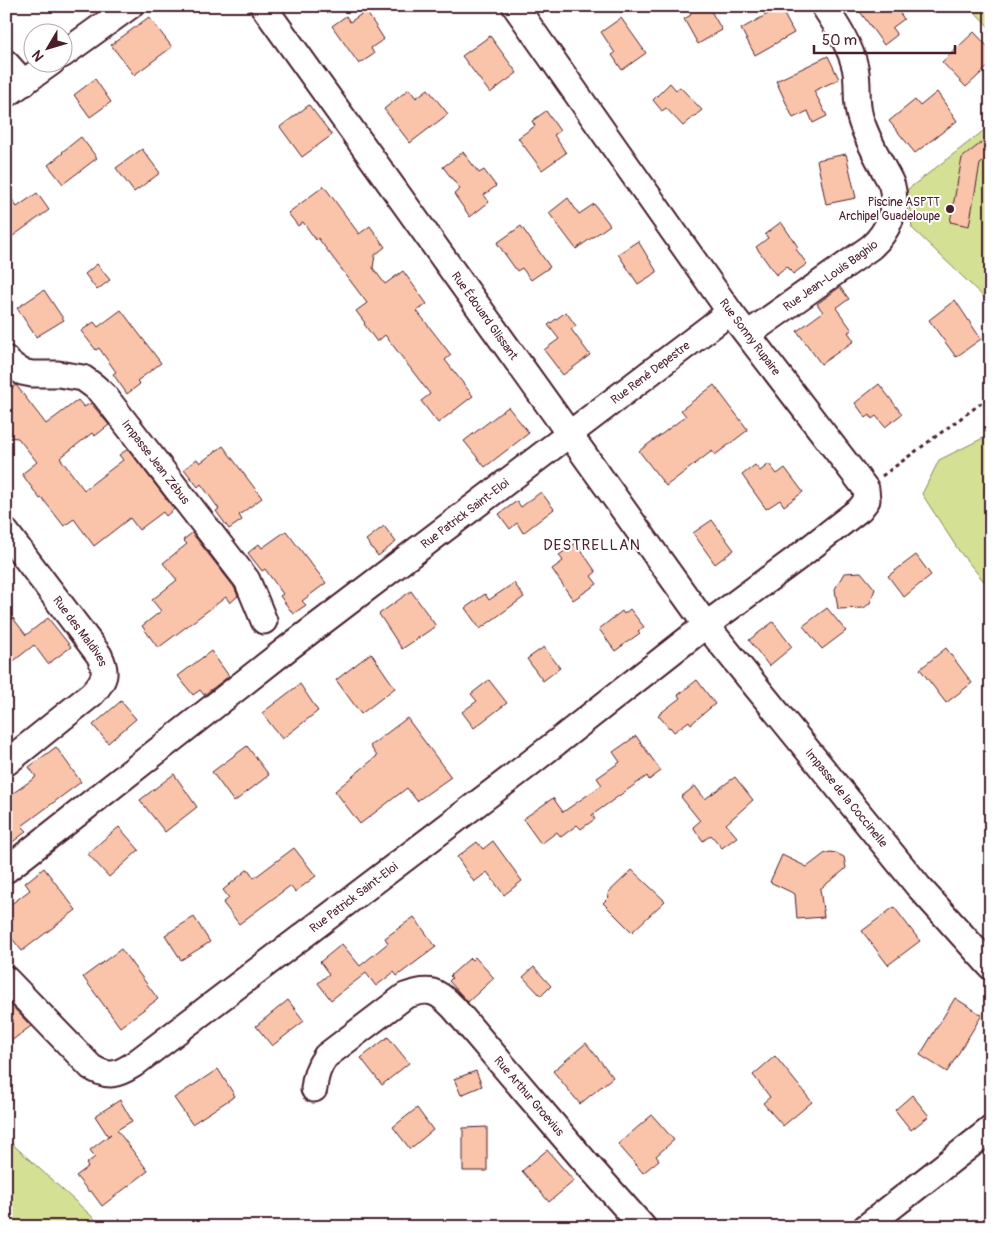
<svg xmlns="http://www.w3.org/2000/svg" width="997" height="1233" viewBox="0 0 997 1233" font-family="Pangolin,sans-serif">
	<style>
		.green { fill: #d4e194; stroke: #8f8060 }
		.building { fill: #fac4ab; stroke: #4a1f2b }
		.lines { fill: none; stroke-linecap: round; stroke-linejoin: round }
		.minor-casing { stroke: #4a1f2b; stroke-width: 29 }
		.path { stroke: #4a1f2b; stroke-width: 3; stroke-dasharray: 4 4; stroke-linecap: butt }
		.minor { stroke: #fff; stroke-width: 25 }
		.poi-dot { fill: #4a1f2b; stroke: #fff; stroke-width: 2 }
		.labels { text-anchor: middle; stroke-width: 4; stroke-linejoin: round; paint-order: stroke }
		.poi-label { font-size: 12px; fill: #4a1f2b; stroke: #fff; text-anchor: end }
		.street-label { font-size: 12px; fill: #4a1f2b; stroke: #fff }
		.quarter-label { font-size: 15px; letter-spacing: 1px; fill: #4a1f2b; stroke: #fff }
	</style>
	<rect width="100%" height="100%" fill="#fff"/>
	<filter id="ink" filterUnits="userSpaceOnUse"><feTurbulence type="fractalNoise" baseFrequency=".02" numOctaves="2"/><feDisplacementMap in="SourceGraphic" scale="10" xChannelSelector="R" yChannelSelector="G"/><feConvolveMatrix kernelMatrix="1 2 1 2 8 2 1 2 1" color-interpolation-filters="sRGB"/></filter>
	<g filter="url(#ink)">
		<g class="green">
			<path d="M969 6H991V29Z"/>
			<path d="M991 125V304L912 228 907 190Z"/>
			<path d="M991 434V590L959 551 922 494 939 460Z"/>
			<path d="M6 1140 9 1141 97 1221 105 1227H6Z"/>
		</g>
		<g class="building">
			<path d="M685 6H708L722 30 698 44 684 19 691 15Z"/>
			<path d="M856 6H895L904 19 892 28 897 35 884 45Z"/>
			<path d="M780 7 794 33 755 55 741 29Z"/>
			<path d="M366 11 384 39 371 48 374 54 359 64 332 26 346 16 350 22Z"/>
			<path d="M149 17 172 47 134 75 111 45Z"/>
			<path d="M621 18 646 53 622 70 612 55 615 53 601 32Z"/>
			<path d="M974 32 991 50V64L966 87 942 62Z"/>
			<path d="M490 36 517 73 490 93 462 56Z"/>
			<path d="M828 56 839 79 814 91 827 116 813 123 808 111 793 118 776 81Z"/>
			<path d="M95 79 111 102 90 117 74 95Z"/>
			<path d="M670 83 676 90 680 87 702 110 683 126 666 108 662 111 653 100Z"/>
			<path d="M409 89 416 98 428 89 448 114 410 143 384 109Z"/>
			<path d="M937 92 957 121 915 153 889 121 915 100 920 106Z"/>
			<path d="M309 105 332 135 302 157 280 127Z"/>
			<path d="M546 111 560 131 554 135 566 153 542 170 518 138 535 126 532 121Z"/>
			<path d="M991 135V156L980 164 969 226 950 222 962 158Z"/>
			<path d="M81 137 97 158 63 184 48 165 63 153 62 152Z"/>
			<path d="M142 149 160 173 134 192 116 168Z"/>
			<path d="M463 152 479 173 484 170 496 186 484 195 489 202 470 217 454 194 460 189 443 167Z"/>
			<path d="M846 154 856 198 826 204 817 160Z"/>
			<path d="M324 186 359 234 370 226 385 247 375 255 373 268 385 284 403 271 427 304 417 311 451 355 445 360 473 396 438 423 421 401 430 394 385 335 377 342 364 324 365 323 356 311 367 303 318 238 316 240 303 222 298 226 288 213Z"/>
			<path d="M6 190 17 207 37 193 49 210 13 236 6 226Z"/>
			<path d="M568 198 579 214 594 204 610 225 576 249 549 213Z"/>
			<path d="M781 222 798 247 796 249 807 264 793 274 787 266 776 275 756 247 768 238 765 234Z"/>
			<path d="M521 226 550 267 531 280 522 268 517 271 497 243Z"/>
			<path d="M638 241 657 272 638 284 618 254Z"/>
			<path d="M97 264 110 280 97 290 85 274Z"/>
			<path d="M840 287 849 299 836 308 852 330 848 332 854 341 821 364 797 331 823 312 817 304Z"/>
			<path d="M44 290 64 320 36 337 17 308Z"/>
			<path d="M955 300 981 339 956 357 929 320Z"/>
			<path d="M121 310 161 363 137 381 140 384 127 394 113 374 116 372 99 348 96 350 81 331 94 322 98 327Z"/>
			<path d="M566 312 576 326 571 329 590 355 563 375 544 350 559 339 548 325Z"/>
			<path d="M879 384 902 414 885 427 876 416 872 419 870 415 866 418 855 403Z"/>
			<path d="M16 385 46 424 78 400 84 407 91 403 109 425 95 436 92 433 60 458 84 490 123 460 119 455 128 449 174 509 166 516 163 512 139 530 130 518 94 546 74 519 64 526 42 498 40 499 22 474 37 462 18 438 6 437V392Z"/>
			<path d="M714 385 748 430 715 455 712 451 666 486 639 451 686 416 681 410Z"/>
			<path d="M508 407 529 433 485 467 464 441Z"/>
			<path d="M223 446 262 498 239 515 242 520 229 529 216 511 219 509 201 484 198 487 184 469 197 459 200 463Z"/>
			<path d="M769 464 777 474 785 468 803 492 784 506 780 500 766 509 742 475 755 465 760 471Z"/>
			<path d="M541 492 554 509 523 533 517 523 510 529 499 514 517 501 521 507Z"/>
			<path d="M712 520 734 550 715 564 693 533Z"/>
			<path d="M384 526 396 542 378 556 366 540Z"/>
			<path d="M286 531 326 583 302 601 306 605 293 614 280 596 283 594 265 569 262 571 248 553 259 544 262 548Z"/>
			<path d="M192 533 234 587 238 596 230 603 226 597 158 648 142 626 161 611 152 600 177 580 163 563 187 544 183 540Z"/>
			<path d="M576 543 596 572 591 576 597 584 573 600 552 569 563 561 559 555Z"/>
			<path d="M916 555 931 575 904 597 888 576Z"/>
			<path d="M861 572 875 589 870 603 864 608 838 609 835 589 844 573Z"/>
			<path d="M514 583 524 597 480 629 465 608 485 594 489 600Z"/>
			<path d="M411 591 436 626 402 649 379 614Z"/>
			<path d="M827 608 846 631 822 649 803 626Z"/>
			<path d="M6 609 26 635 48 618 71 647 48 664 34 645 6 667Z"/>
			<path d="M630 609 644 627 638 631 640 633 615 651 599 629 622 611 624 614Z"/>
			<path d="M773 622 792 647 769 666 749 640Z"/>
			<path d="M544 647 560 668 543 681 527 659Z"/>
			<path d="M946 648 972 683 946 703 920 669Z"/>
			<path d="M211 651 229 676 204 695 200 690 193 695 178 676Z"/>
			<path d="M371 653 395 688 361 714 336 680Z"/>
			<path d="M489 680 507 703 474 728 462 712 477 701 471 694Z"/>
			<path d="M697 680 715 704 691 724 689 721 674 732 670 727 669 728 658 715 680 698 678 695Z"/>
			<path d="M300 684 318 711 282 739 262 713Z"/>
			<path d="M121 701 136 719 108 743 93 725Z"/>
			<path d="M407 718 451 777 417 801 407 788 360 824 335 791 377 756 370 746Z"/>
			<path d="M636 736 661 771 649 780 647 776 592 815 595 819 581 829 577 825 561 837 557 832 541 844 523 819 553 798 563 812 602 785 597 778 620 762 613 752Z"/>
			<path d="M247 746 269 775 234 802 212 772Z"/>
			<path d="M56 747 81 782 22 826 27 831 6 847V798L36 777 29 767Z"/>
			<path d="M174 774 197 807 165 832 140 800Z"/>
			<path d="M735 777 753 800 726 824 737 837 722 848 711 835 703 841 693 827 700 821 681 797 695 786 705 799Z"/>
			<path d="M119 827 139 850 109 877 88 854 102 841Z"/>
			<path d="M493 841 522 881 504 895 487 872 474 882 457 857 477 842 483 849Z"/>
			<path d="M294 848 316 876 295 892 290 886 239 924 223 903 229 898 223 890 248 869 254 878Z"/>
			<path d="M830 852 836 853 844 857 846 868 843 871 820 889 824 917 797 919 795 894 770 882 782 855 807 867 824 854Z"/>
			<path d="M44 868 76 910 22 951 6 931V908L30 890 25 883Z"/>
			<path d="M632 870 665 901 632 932 603 903 609 897 607 894Z"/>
			<path d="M894 907 920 941 888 965 862 931Z"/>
			<path d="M194 917 210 942 181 960 165 935Z"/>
			<path d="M414 917 436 947 397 976 394 972 376 986 366 973 331 1000 318 983 329 974 320 962 342 944 360 966 388 943 385 938Z"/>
			<path d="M121 949 158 999 120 1027 83 977Z"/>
			<path d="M475 957 494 978 468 1002 449 981 452 978 450 976 470 958 472 960Z"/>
			<path d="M534 967 551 986 541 996 523 977Z"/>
			<path d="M955 998 982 1015 947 1072 920 1055Z"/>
			<path d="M6 1000 31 1026 6 1045Z"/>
			<path d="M288 1000 304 1021 272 1046 256 1026Z"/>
			<path d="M388 1037 409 1063 382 1085 361 1058Z"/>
			<path d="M586 1043 613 1077 580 1104 553 1071Z"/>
			<path d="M775 1056 812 1102 783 1126 763 1103 770 1097 753 1075Z"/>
			<path d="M218 1069 235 1096 192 1124 174 1098Z"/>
			<path d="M476 1071 482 1086 461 1095 454 1079Z"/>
			<path d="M912 1095 929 1116 911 1130 895 1110Z"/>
			<path d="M120 1100 132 1121 117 1130 148 1171 102 1206 91 1191 89 1192 76 1176 88 1167 86 1164 95 1157 90 1150 111 1134 108 1136 95 1116Z"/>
			<path d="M417 1108 433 1130 410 1149 393 1127Z"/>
			<path d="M652 1115 674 1140 656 1156 659 1160 643 1173 618 1144Z"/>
			<path d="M487 1127V1171H463V1128Z"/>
			<path d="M547 1150 574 1181 549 1202 522 1171Z"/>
		</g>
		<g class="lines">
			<g class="minor-casing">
				<g id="minor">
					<path id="s1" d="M263 6 706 625 918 886 991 967"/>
					<path d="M62 55 130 6"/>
					<path d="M6 63 24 83"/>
					<path d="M6 95 52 62"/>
					<path id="s2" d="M748 334 871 247C888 232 898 209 892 186 890 180 886 174 883 168 875 152 865 135 860 117 855 101 859 83 855 67 850 45 836 25 824 6"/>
					<path id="s3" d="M6 359 9 363 22 372 32 374H58L83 378 94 386 104 395 247 580 264 621"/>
					<path id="s4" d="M6 532 99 655C108 673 105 680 92 694L6 763"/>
					<path id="s5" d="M6 870 288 648 730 312"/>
					<path id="s6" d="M6 979 91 1067C108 1078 117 1075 133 1065L524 768 706 625 797 558 860 509 867 500 866 489 730 312 515 6"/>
					<path id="s7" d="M314 1089C315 1076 318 1067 326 1056L405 996C429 987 437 990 454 1008L587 1164 643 1227"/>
					<path d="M866 1227 991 1129"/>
				</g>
			</g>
			<path class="path" d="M882 476 991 396"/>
			<use href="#minor" class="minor"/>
		</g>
	</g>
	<circle class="poi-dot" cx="950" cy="209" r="5"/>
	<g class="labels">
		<g class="poi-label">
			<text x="940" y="206">Piscine ASPTT<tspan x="940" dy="14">Archipel Guadeloupe</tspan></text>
		</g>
		<g class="street-label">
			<text dy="4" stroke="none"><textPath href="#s2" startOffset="101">Rue Jean-Louis Baghio</textPath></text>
			<text dy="4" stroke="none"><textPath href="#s1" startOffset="381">Rue Édouard Glissant</textPath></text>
			<text transform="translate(750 337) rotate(53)" y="4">Rue Sonny Rupaire</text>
			<text dy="4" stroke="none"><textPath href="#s5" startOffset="814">Rue René Depestre</textPath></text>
			<text dy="4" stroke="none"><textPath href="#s3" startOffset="194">Impasse Jean Zébus</textPath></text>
			<text dy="4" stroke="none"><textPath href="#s5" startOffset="581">Rue Patrick Saint-Eloi</textPath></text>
			<text dy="4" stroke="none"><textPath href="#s4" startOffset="124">Rue des Maldives</textPath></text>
			<text dy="4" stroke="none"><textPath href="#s1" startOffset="984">Impasse de la Coccinelle</textPath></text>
			<text dy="4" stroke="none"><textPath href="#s6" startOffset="445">Rue Patrick Saint-Eloi</textPath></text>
			<text dy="4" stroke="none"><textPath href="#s7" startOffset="306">Rue Arthur Groevius</textPath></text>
		</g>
		<g class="quarter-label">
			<text x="592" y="550">DESTRELLAN</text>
		</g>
	</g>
	<rect width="997" height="1233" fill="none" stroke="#fff" stroke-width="25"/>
	<rect x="12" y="12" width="972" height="1208" fill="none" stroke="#4a1f2b" stroke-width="2" filter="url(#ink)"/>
	<g transform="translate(48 48) rotate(232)"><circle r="24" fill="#ffffff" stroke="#b7a5aa"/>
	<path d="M0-4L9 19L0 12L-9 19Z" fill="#4a1f2b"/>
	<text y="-8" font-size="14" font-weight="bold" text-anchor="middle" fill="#4a1f2b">N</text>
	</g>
	<path d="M814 45v8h141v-8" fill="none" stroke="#4a1f2b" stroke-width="2.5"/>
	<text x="822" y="45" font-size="15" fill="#4a1f2b" stroke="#ffffff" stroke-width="4" paint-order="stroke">50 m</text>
</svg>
